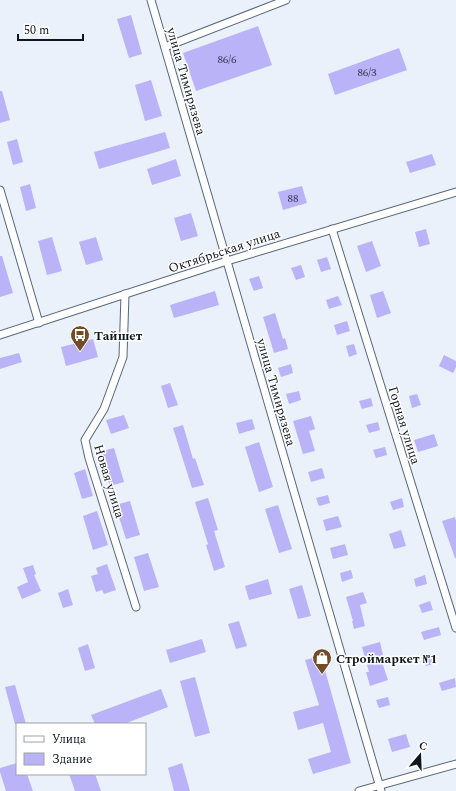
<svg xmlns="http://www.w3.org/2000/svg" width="456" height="791" viewBox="0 0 456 791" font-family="Spectral,serif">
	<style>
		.building { fill: #bab3f8 }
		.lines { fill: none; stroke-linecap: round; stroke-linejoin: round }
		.minor-casing { stroke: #58677a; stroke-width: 9 }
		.minor { stroke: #fff; stroke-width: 7 }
		.labels { text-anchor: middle; stroke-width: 3; stroke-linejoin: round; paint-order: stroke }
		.number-label { font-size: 11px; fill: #3a3d54 }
		.street-label { font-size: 13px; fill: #10161e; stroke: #fff }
		.poi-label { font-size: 13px; font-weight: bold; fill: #10161e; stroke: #fff; text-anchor: start }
	</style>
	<rect width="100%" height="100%" fill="#eaf1fa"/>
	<g class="building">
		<path d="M131 15 142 54 129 58 117 19Z"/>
		<path d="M258 26 272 65 196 91 183 53Z"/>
		<path d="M399 48 407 70 335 95 328 74Z"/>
		<path d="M151 80 162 116 145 121 135 85Z"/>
		<path d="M0 91H2L10 120 0 123Z"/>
		<path d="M165 132 170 148 99 169 94 152Z"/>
		<path d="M17 139 23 162 13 165 7 142Z"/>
		<path d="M432 154 436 165 410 173 406 162Z"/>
		<path d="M176 159 181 176 152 185 147 169Z"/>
		<path d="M30 184 36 208 26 211 20 187Z"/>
		<path d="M302 186 307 203 283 210 278 192Z"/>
		<path d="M191 213 198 236 181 241 174 218Z"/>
		<path d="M426 229 430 244 419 247 415 232Z"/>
		<path d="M52 237 62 271 47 275 38 241Z"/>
		<path d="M96 237 103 260 86 265 79 242Z"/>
		<path d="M372 241 381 266 366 272 357 246Z"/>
		<path d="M0 256H2L13 293 0 297Z"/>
		<path d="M327 257 331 269 321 272 317 260Z"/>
		<path d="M301 265 305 277 296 280 291 268Z"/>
		<path d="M259 276 263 288 254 291 249 279Z"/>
		<path d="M215 291 219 305 174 318 170 305Z"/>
		<path d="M383 291 391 313 377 318 370 295Z"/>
		<path d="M338 296 342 305 329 309 326 300Z"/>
		<path d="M275 313 283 339 285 338 288 349 274 353 263 317Z"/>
		<path d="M347 321 350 331 337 335 334 325Z"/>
		<path d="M93 339 98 357 66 366 61 347Z"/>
		<path d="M354 344 357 354 349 357 346 346Z"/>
		<path d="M19 353 22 362 0 369V358Z"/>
		<path d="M444 355 456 361V367L453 373 439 366Z"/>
		<path d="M291 364 293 373 281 377 278 368Z"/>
		<path d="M170 383 178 405 168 408 161 386Z"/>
		<path d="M299 391 301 400 289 404 286 394Z"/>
		<path d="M417 394 421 405 412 408 409 396Z"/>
		<path d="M371 398 373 406 362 409 359 401Z"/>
		<path d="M124 415 129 428 111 434 106 420Z"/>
		<path d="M311 416 315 429 309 431 315 451 303 454 293 421Z"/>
		<path d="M252 419 255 429 239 434 236 423Z"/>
		<path d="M378 422 380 430 369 433 366 425Z"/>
		<path d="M183 425 193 459 195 458 204 485 192 488 173 428Z"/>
		<path d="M434 434 438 446 418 452 414 440Z"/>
		<path d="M259 442 273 487 259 492 245 447Z"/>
		<path d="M385 447 387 455 376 458 373 450Z"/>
		<path d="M114 448 124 482 110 486 99 452Z"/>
		<path d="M322 468 325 478 311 482 308 472Z"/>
		<path d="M85 469 93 496 82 499 74 473Z"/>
		<path d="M328 495 330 503 319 506 316 498Z"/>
		<path d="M208 498 218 530 214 531 225 567 214 571 206 545 208 544 195 502Z"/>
		<path d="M402 498 404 507 393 510 390 502Z"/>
		<path d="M130 501 140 535 126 539 115 505Z"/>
		<path d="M278 505 292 549 279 553 265 509Z"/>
		<path d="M97 511 108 545 93 550 83 516Z"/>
		<path d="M338 516 342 527 326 531 323 520Z"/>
		<path d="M455 517 456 521V558H455L442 521Z"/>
		<path d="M401 530 406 546 394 549 389 534Z"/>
		<path d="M345 544 348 555 333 559 330 548Z"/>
		<path d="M148 553 159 587 144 591 134 557Z"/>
		<path d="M107 564 116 590 104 594 102 590 96 592 91 576 98 574 96 568Z"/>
		<path d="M33 565 36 574 34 575 41 591 22 599 17 587 28 582 23 568Z"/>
		<path d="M351 570 353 578 342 582 340 573Z"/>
		<path d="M425 575 427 584 416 587 414 579Z"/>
		<path d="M268 579 272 594 249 600 245 586Z"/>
		<path d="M302 585 311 616 298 619 289 589Z"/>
		<path d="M68 589 73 605 63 608 58 593Z"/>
		<path d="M363 592 367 603 360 605 365 626 354 629 352 621H353L346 597Z"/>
		<path d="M430 601 433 610 422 613 419 605Z"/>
		<path d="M239 621 247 646 236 649 228 624Z"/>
		<path d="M439 627 441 635 424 640 421 632Z"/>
		<path d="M202 639 206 652 170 663 166 650Z"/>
		<path d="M380 642 383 655 380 656 388 680 370 686 366 672H369L362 647Z"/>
		<path d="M88 644 95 668 85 671 78 648Z"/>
		<path d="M434 655 437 663 426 666 423 658Z"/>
		<path d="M321 656 351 763 313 774 308 759 331 752 323 723 298 730 293 712 319 705 305 660Z"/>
		<path d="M195 677 210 733 195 737 180 681Z"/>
		<path d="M455 678 456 687 442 691 439 683Z"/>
		<path d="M15 685 26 724H15L5 687Z"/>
		<path d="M161 689 168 707 124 724H95L91 715Z"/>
		<path d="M388 697 390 705 379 708 376 700Z"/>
		<path d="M406 734 410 747 392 752 388 739Z"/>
		<path d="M17 763V774H27L33 791H6L0 772V768Z"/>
		<path d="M182 763 190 791H174L168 768Z"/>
		<path d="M69 774H95L101 791H75Z"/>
	</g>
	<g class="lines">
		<g class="minor-casing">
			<g id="minor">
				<path d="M151 0 381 791"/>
				<path d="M165 47 286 0"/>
				<path d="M0 190 39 323"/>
				<path d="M332 229 456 628"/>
				<path d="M125 294 123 357 104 409 85 440 89 458 136 607"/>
				<path d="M0 335 227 261 456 192"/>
				<path d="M359 791 456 764"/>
			</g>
		</g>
		<use href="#minor" class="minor"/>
	</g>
	<defs>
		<g id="bus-pin" transform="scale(1)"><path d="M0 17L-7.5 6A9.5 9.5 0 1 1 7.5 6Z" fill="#724c29" stroke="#fff"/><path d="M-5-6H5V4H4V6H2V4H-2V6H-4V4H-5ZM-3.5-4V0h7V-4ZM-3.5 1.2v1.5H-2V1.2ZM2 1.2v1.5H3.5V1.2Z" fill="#fff"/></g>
		<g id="shop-pin" transform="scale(1)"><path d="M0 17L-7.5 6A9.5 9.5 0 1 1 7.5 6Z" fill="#724c29" stroke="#fff"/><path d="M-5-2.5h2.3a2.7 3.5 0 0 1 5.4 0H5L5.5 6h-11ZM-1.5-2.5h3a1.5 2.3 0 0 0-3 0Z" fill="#fff"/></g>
	</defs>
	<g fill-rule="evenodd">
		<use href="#bus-pin" x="80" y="335"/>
		<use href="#shop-pin" x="322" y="658"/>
	</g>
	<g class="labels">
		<g class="number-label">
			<text x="227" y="63">86/6</text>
			<text x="367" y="76">86/3</text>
			<text x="293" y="202">88</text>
		</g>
		<g class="street-label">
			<text transform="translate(187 81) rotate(74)" y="5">улица Тимирязева</text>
			<text transform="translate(224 250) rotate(-18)" y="5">Октябрьская улица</text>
			<text transform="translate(277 392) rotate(74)" y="5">улица Тимирязева</text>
			<text transform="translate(405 425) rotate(73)" y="5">Горная улица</text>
			<text transform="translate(110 481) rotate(73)" y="5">Новая улица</text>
		</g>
		<g class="poi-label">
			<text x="94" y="340">Тайшет</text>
			<text x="336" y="663">Строймаркет №1</text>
		</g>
	</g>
	<rect x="16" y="723" width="130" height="52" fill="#ffffff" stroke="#9fa2a5"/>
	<rect x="24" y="736" width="20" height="6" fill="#ffffff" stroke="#9fa2a5"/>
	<text x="52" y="743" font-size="12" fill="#10161e">Улица</text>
	<rect x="24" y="753" width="20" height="12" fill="#bab3f8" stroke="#9fa2a5"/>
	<text x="52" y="763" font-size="12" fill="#10161e">Здание</text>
	<g transform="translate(420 755) rotate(19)" stroke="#ffffff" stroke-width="3" paint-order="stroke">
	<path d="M0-3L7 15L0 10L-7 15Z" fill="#10161e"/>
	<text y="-6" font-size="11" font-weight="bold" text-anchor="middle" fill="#10161e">С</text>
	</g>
	<path d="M18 34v6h65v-6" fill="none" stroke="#10161e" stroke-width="2"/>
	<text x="24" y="34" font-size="12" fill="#10161e" stroke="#ffffff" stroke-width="3" paint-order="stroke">50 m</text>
</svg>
